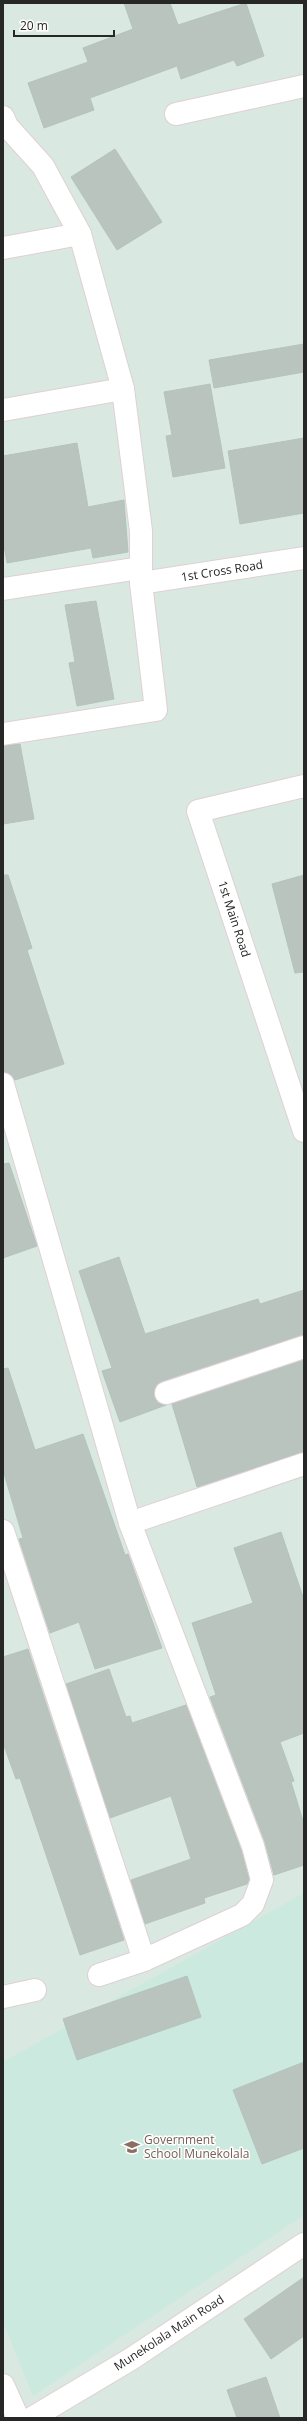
<svg xmlns="http://www.w3.org/2000/svg" width="307" height="2421" viewBox="0 0 307 2421" font-family="'Open Sans',sans-serif">
	<style>
		.education { fill: #cbe9de }
		.building { fill: #bac4bf; stroke: #b4c3bd }
		.lines { fill: none; stroke-linecap: round; stroke-linejoin: round }
		.minor-casing { stroke: #dfd0d3; stroke-width: 24 }
		.minor { stroke: #fff; stroke-width: 22 }
		.labels { text-anchor: middle; stroke-width: 3; stroke-linejoin: round; paint-order: stroke }
		.street-label { font-size: 12px; fill: #272727; stroke: #fff }
		.education-label { font-size: 12px; fill: #785e54; stroke: #fff; text-anchor: start }
	</style>
	<rect width="100%" height="100%" fill="#dae8e2"/>
	<path class="education" d="M304 1893V2215L33 2396 3 2322V2062Z"/>
	<g class="building">
		<path d="M124 3H170L178 25 246 3 264 56 237 66 234 60 181 79 177 66 90 98 94 110 44 128 28 83 88 62 83 48 133 29Z"/>
		<path d="M115 149 162 222 117 250 71 177Z"/>
		<path d="M304 344V372L214 388 209 360Z"/>
		<path d="M210 384 225 468 173 477 166 436 172 435 164 392Z"/>
		<path d="M304 438V513L240 524 228 451Z"/>
		<path d="M77 443 88 507 124 500 128 552 93 558 91 548 7 563 3 540V456Z"/>
		<path d="M96 601 114 699 77 706 69 663 75 662 65 605Z"/>
		<path d="M20 744 34 819 3 824V746Z"/>
		<path d="M3 875H8L32 948 27 950 64 1064 15 1080 11 1075 3 1072Z"/>
		<path d="M304 875V972L295 973 272 884Z"/>
		<path d="M9 1163 37 1246 3 1258V1164Z"/>
		<path d="M119 1257 145 1334 258 1299 260 1304 304 1290V1335L162 1381 156 1385 154 1397 158 1403 166 1405 120 1422 102 1371 112 1368 79 1271Z"/>
		<path d="M304 1360V1452L197 1487 172 1404Z"/>
		<path d="M8 1368 35 1450 83 1434 125 1555 128 1554 162 1648 95 1669 79 1622 50 1633 19 1539 23 1538 3 1470V1369Z"/>
		<path d="M281 1532 304 1600V1733L280 1742 294 1781 291 1782 304 1824V1865L274 1875 265 1842 210 1697 216 1695 192 1623 253 1603 234 1548Z"/>
		<path d="M28 1649 124 1940 80 1955 20 1778 16 1779 3 1743V1657Z"/>
		<path d="M109 1669 126 1717 130 1716 132 1723 186 1705 241 1850 249 1879 247 1884 204 1898 205 1903 145 1924 131 1880 191 1859 171 1796 110 1818 66 1684Z"/>
		<path d="M187 1976 201 2017 77 2060 63 2019Z"/>
		<path d="M304 2062V2148L262 2164 233 2090Z"/>
		<path d="M304 2277V2336L271 2359 244 2319Z"/>
		<path d="M266 2377 280 2418H237L227 2390Z"/>
	</g>
	<g class="lines">
		<g class="minor-casing">
			<g id="minor">
				<path d="M176 114 304 86"/>
				<path d="M3 117 7 126 43 166 80 234 123 389 141 531V583L156 710 3 734"/>
				<path d="M3 248 80 234"/>
				<path d="M3 410 123 389"/>
				<path d="M141 583 304 558"/>
				<path d="M3 589 140 568"/>
				<path d="M304 786 198 811 304 1131"/>
				<path d="M3 1084 130 1523 253 1846 262 1880 253 1904 242 1915 144 1960 3 1531"/>
				<path d="M166 1393 304 1347"/>
				<path d="M130 1523 304 1464"/>
				<path d="M99 1975 144 1960"/>
				<path d="M3 1997 35 1990"/>
				<path d="M3 2385 18 2418"/>
				<path d="M32 2418 131 2359 304 2244"/>
			</g>
		</g>
		<use href="#minor" class="minor"/>
	</g>
	<defs>
		<g id="school-bare" transform="scale(1.2)"><path d="M0-5L7-2L0 1L-7-2ZM-4 1L0 2.5L4 1V4Q0 6-4 4Z" fill="#8d6e63" stroke="#fff" stroke-width="2.5" paint-order="stroke"/></g>
	</defs>
	<g fill-rule="evenodd">
		<use href="#school-bare" x="132" y="2147"/>
	</g>
	<g class="labels">
		<g class="street-label">
			<text transform="translate(222 571) rotate(-9)" y="4">1st Cross Road</text>
			<text transform="translate(234 919) rotate(72)" y="4">1st Main Road</text>
			<text transform="translate(169 2333) rotate(-33)" y="4">Munekolala Main Road</text>
		</g>
		<g class="education-label">
			<text x="144" y="2144">Government<tspan x="144" dy="14">School Munekolala</tspan></text>
		</g>
	</g>
	<rect width="307" height="2421" fill="none" stroke="#272727" stroke-width="8"/>
	<path d="M14 30v6h100v-6" fill="none" stroke="#272727" stroke-width="2"/>
	<text x="20" y="30" font-size="12" fill="#272727" stroke="#ffffff" stroke-width="3" paint-order="stroke">20 m</text>
</svg>
